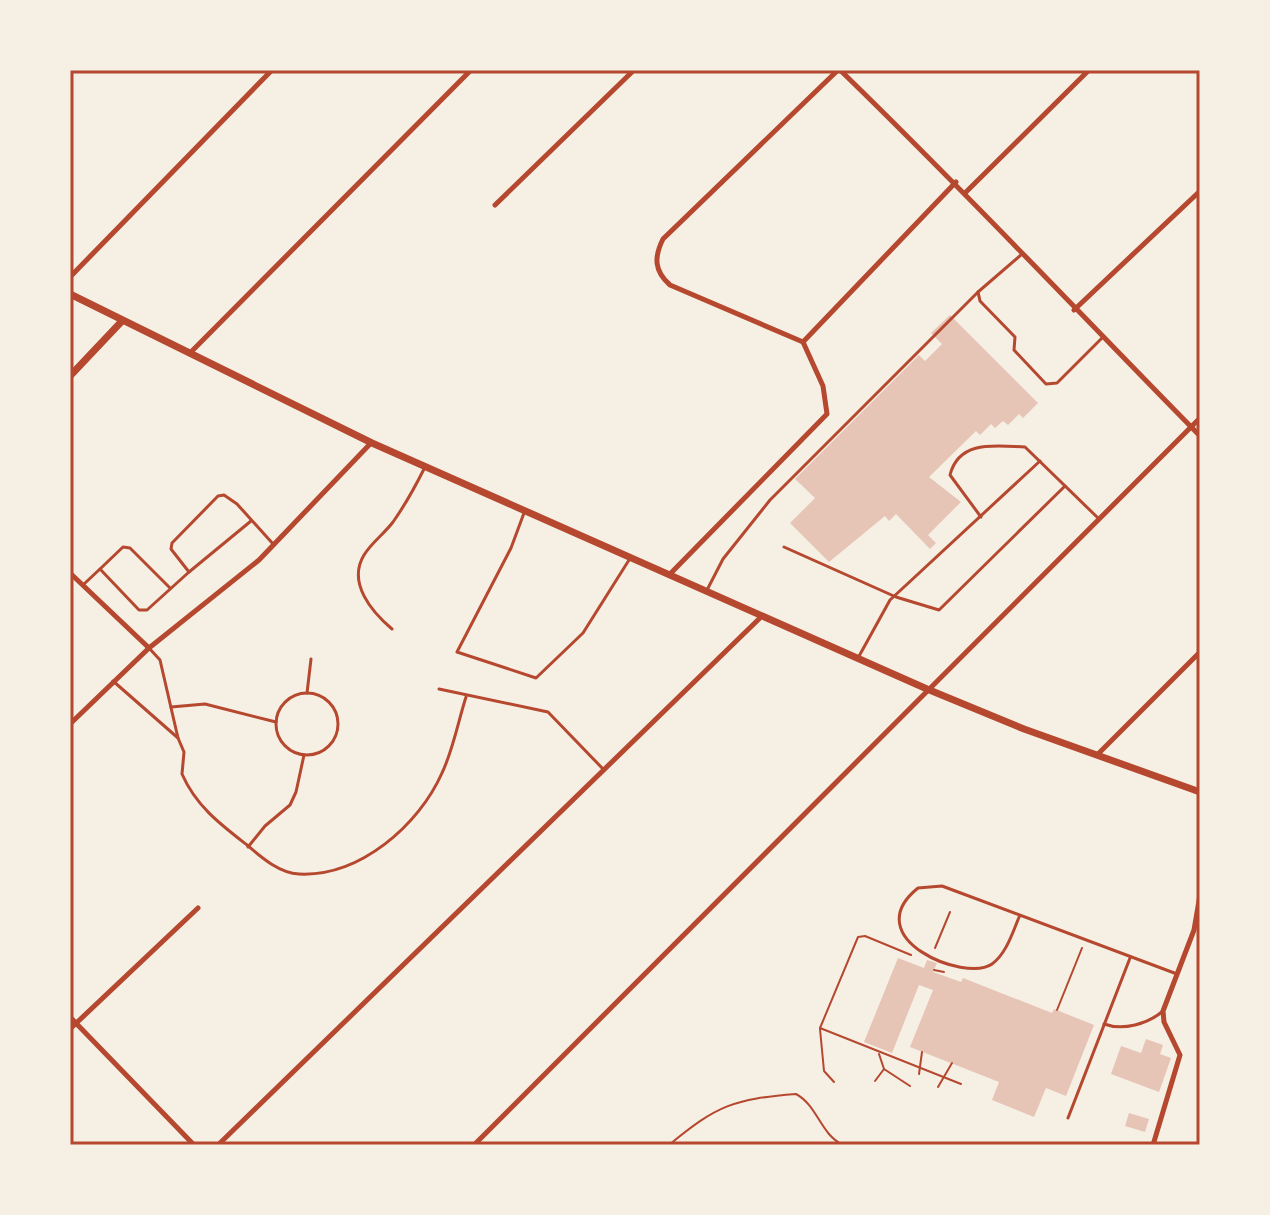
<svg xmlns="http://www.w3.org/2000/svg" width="1270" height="1215" viewBox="0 0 1270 1215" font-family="'Noto Sans',sans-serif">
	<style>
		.building { fill: #e6c5b7 }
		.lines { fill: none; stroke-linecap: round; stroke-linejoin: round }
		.path { stroke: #b5482f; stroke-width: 2 }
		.service { stroke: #b5482f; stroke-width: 3 }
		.minor { stroke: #b5482f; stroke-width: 5 }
		.tertiary { stroke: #b5482f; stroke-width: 7 }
		.secondary { stroke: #b5482f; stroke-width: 7 }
		.neatline { fill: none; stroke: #b5482f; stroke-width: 3 }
	</style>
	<rect width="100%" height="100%" fill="#f6efe4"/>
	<g class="building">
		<path d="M950 315 1038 403 1023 418 1019 414 1008 425 1003 421 995 428 991 424 980 435 976 431 929 477 961 502 928 535 936 543 930 549 896 514 889 521 885 516 829 562 790 523 815 498 795 479 919 355 925 361 942 344 931 333Z"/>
		<path d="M898 958 924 968 927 960 937 963 933 972 961 982 963 978 1052 1013 1054 1009 1094 1025 1066 1096 1046 1088 1034 1117 992 1100 999 1082 910 1047 933 990 919 985 892 1053 864 1042Z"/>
		<path d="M1146 1039 1163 1045 1160 1054 1171 1058 1159 1092 1111 1074 1121 1046 1141 1053Z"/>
		<path d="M1129 1113 1149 1119 1145 1132 1125 1126Z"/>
	</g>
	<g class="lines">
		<g class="path">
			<path d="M935 948 950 912"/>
			<path d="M911 955 865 936 858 937 820 1028 961 1084"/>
			<path d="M934 970 944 972"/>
			<path d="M1057 1010 1082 948"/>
			<path d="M820 1029 824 1071 834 1082"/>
			<path d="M879 1054 884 1069"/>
			<path d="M919 1074 922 1052"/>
			<path d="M875 1081 884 1069 910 1086"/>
			<path d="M938 1087 952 1063"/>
			<path d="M669 1145C717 1105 734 1099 796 1094 818 1106 820 1134 843 1145"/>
		</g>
		<g class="service">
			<path d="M1022 254 978 292 980 301 1015 337 1014 350 1046 384 1057 383 1102 338"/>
			<path d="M524 513 511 548 457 652 536 678 583 633 629 560"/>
			<path d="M981 517 950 475C959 439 997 446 1025 447L1097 517"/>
			<path d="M784 547 896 597 939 610 1065 486"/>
			<path d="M100 569 123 547 130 548 170 588"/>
			<path d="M189 572 251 521"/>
			<path d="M84 584 100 569 139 610H147L189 572 171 549 172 543 218 496 224 495 237 504 274 545"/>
			<path d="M707 590 723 559 770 500 978 292"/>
			<path d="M392 629C372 612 347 583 364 555 372 542 384 534 393 522 405 505 415 487 424 469"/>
			<path d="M149 648 160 660 178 738"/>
			<path d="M858 658 890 600 1040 461"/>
			<path d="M113 681 178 738 184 752 182 774C196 806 220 824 247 845 261 857 279 873 299 874 360 877 419 825 442 773 453 750 458 722 466 697"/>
			<path d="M439 689 548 712 604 770"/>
			<path d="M307 693 311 659"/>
			<circle cx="307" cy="724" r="31"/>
			<path d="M171 707 205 704 276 722"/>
			<path d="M248 847 265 826 290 805 296 792 304 755"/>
			<path d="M1020 915C1013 931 1007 953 992 964 965 983 856 938 918 888L942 886 1177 974"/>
			<path d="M1104 1024C1123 1031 1148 1024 1163 1011"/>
			<path d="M1068 1118 1130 958"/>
		</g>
		<g class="minor">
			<path d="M840 70C963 189 1080 314 1200 436"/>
			<path d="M966 192 1089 70"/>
			<path d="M495 205 634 70"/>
			<path d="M70 277 272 70"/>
			<path d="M1074 310 1200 191"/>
			<path d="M803 342 956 182"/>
			<path d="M190 353 471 70"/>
			<path d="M70 573 149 648"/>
			<path d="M670 574 827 414 823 386 803 342 670 285C654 271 654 257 663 239L838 70"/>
			<path d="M70 724 149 648 259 560 371 443"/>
			<path d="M1097 755 1200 652"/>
			<path d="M70 1017 194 1145"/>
			<path d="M70 1029 198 908"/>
			<path d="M218 1145 762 616"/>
			<path d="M474 1145 1200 418"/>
			<path d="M1153 1145 1180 1055 1164 1022 1163 1011 1194 930 1200 895"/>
		</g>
		<path class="tertiary" d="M70 376 122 321"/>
		<path class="secondary" d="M70 294 372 443 927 689 1024 729 1200 792"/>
	</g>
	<rect width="1270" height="1215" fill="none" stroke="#f6efe4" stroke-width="144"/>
	<rect x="72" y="72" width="1126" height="1071" class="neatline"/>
</svg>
